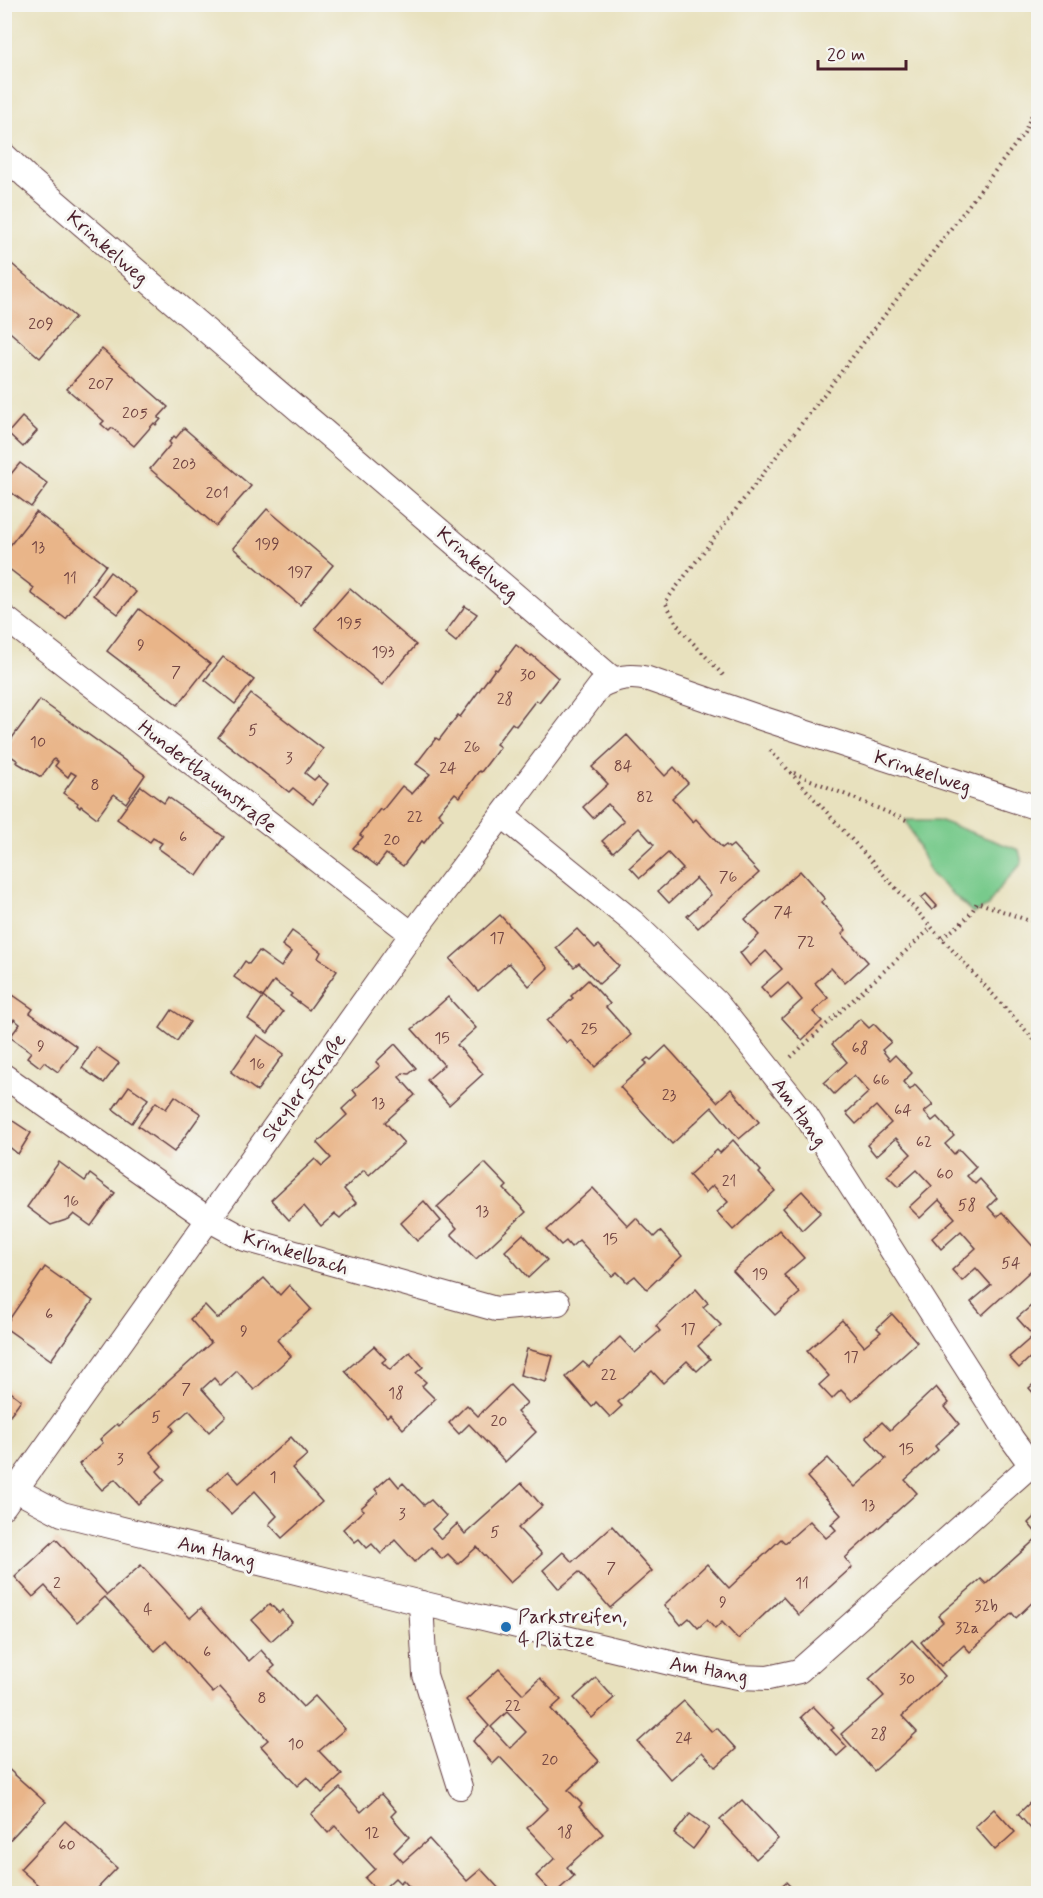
<svg xmlns="http://www.w3.org/2000/svg" width="1043" height="1898" viewBox="0 0 1043 1898" font-family="Mynerve,sans-serif">
	<style>
		.green { fill: #78ca8c; stroke: #61745c; stroke-width: 1.5 }
		.building { fill: #e9b589; fill-rule: evenodd }
		.lines { fill: none; stroke-linecap: round; stroke-linejoin: round }
		.minor-casing { stroke: #623c41; stroke-width: 26 }
		.path { stroke: #623c41; stroke-width: 4; stroke-dasharray: 1.5 4.5; stroke-linecap: butt }
		.minor { stroke: #fff; stroke-width: 24 }
		.poi-dot { fill: #1f6fb2; stroke: #f6f6f2; stroke-width: 2 }
		.labels { text-anchor: middle; stroke-width: 6; stroke-linejoin: round; paint-order: stroke }
		.number-label { font-size: 16px; fill: #724442 }
		.street-label { font-size: 20px; fill: #4a1f2b; stroke: #f6f6f2 }
		.poi-label { font-size: 20px; fill: #4a1f2b; stroke: #f6f6f2; text-anchor: start }
	</style>
	<rect width="100%" height="100%" fill="#f6f6f2"/>
	<filter id="ink" filterUnits="userSpaceOnUse"><feTurbulence type="fractalNoise" baseFrequency=".0167" numOctaves="2"/><feDisplacementMap in="SourceGraphic" scale="12" xChannelSelector="R" yChannelSelector="G"/><feConvolveMatrix kernelMatrix="1 2 1 2 8 2 1 2 1" color-interpolation-filters="sRGB"/></filter>
	<filter id="wash" filterUnits="userSpaceOnUse"><feTurbulence type="fractalNoise" baseFrequency=".008" numOctaves="4" result="noise"/><feDisplacementMap in="SourceGraphic" scale="24" xChannelSelector="R" yChannelSelector="G"/><feGaussianBlur stdDeviation="1.35" result="paint"/><feColorMatrix in="noise" values="0 0 0 0 0 0 0 0 0 0 0 0 0 0 0 0 0 1.4 0 .05"/><feComposite in="paint" operator="in"/></filter>
	<g filter="url(#wash)">
		<rect width="100%" height="100%" fill="#e8e1be"/>
		<path class="green" d="M906 820H938L1019 850 1022 863 997 891 988 906 973 913 931 874Z"/>
		<g id="blocks">
			<g class="building">
				<path d="M7 260 75 317 40 358 4 327V263Z"/>
				<path d="M102 349 168 407 158 418 161 419 156 425 154 423 134 446 112 428 109 431 101 424 104 421 67 389Z"/>
				<path d="M22 417 37 431 23 447 8 433Z"/>
				<path d="M184 428 251 486 216 526 150 469 171 444 169 442 174 436 176 438Z"/>
				<path d="M20 463 48 484 31 507 4 487V479L6 480Z"/>
				<path d="M267 509 333 565 300 605 233 548Z"/>
				<path d="M36 512 106 565 66 619 31 593 34 588 4 565V553Z"/>
				<path d="M110 572 136 592 118 614 93 595Z"/>
				<path d="M350 588 416 645 382 685 315 628Z"/>
				<path d="M465 606 477 614 456 642 445 633Z"/>
				<path d="M139 609 210 664 178 705 107 651Z"/>
				<path d="M516 645 531 656 532 655 558 678 539 702 536 700 516 726 512 723 496 744 500 747 481 772 479 771 460 797 455 793 438 813 443 818 424 843 422 841 403 866 386 854 377 866 353 848 363 837 360 835 380 809 382 811 402 786 412 794 430 774 416 764 436 738 439 740 458 715 460 717 495 669 497 670Z"/>
				<path d="M223 657 254 680 235 704 205 680Z"/>
				<path d="M251 694 323 749 305 773 314 780 318 776 328 784 313 804 293 788 289 792 218 737Z"/>
				<path d="M40 700 145 775 126 803 114 794 97 818 81 806 80 808 77 805 78 803 63 793 76 775 71 772 68 777 55 766 58 762 54 759 41 777 16 762 18 761 4 751V749Z"/>
				<path d="M627 735 665 776 674 767 688 783 672 798 693 822 696 819 722 848 726 845 729 848 733 845 759 873 698 928 687 916 711 895 696 878 669 903 658 891 683 869 668 853 640 878 630 867 654 845 639 828 613 852 602 841 624 821 608 804 593 818 583 807 608 784 592 767Z"/>
				<path d="M141 786 164 803 168 797 224 837 197 876 158 848 162 843 153 838 150 842 117 819Z"/>
				<path d="M800 871 825 899 821 902 846 930 842 934 868 962 845 983 831 968 815 983 828 998 813 1012 822 1021 802 1040 782 1018 802 1000 788 983 771 998 761 987 782 969 766 951 750 966 740 953 759 935 745 919Z"/>
				<path d="M926 894 937 906 932 910 921 898Z"/>
				<path d="M500 915 548 968 529 986 509 963 478 991 450 959Z"/>
				<path d="M577 929 595 948 599 945 619 966 599 984 579 963 574 967 556 948Z"/>
				<path d="M292 931 321 952 318 958 337 971 309 1010 290 996 292 994 274 981 263 997 283 1012 268 1033 248 1019 263 997 234 977 245 961 249 964 259 951 281 967 291 952 282 945Z"/>
				<path d="M588 980 610 1004 606 1007 631 1035 595 1067 570 1040 567 1043 547 1021 573 998 571 996Z"/>
				<path d="M13 995 33 1009 30 1013 77 1047 58 1072 44 1062 40 1067 27 1057 31 1052 10 1037 20 1024 14 1019 12 1022 4 1017V1007Z"/>
				<path d="M448 997 476 1028 457 1045 483 1074 449 1105 427 1080 444 1065 412 1029Z"/>
				<path d="M172 1010 190 1022 177 1041 160 1028Z"/>
				<path d="M860 1019 869 1028 874 1024 891 1042 882 1050 890 1060 895 1055 912 1073 903 1082 910 1090 915 1085 933 1105 924 1112 932 1121 937 1117 954 1136 945 1144 954 1154 959 1149 976 1167 967 1176 975 1184 980 1179 997 1198 988 1207 997 1217 1002 1212 1038 1252V1264L982 1315 971 1302 991 1285 976 1268 962 1281 952 1270 976 1248 961 1231 941 1249 932 1238 955 1218 939 1200 920 1218 909 1207 932 1186 917 1170 898 1187 887 1176 911 1154 896 1138 876 1156 867 1145 891 1123 876 1106 856 1124 846 1113 869 1092 854 1075 834 1094 824 1083 847 1062 832 1044Z"/>
				<path d="M257 1035 284 1054 257 1091 231 1072Z"/>
				<path d="M395 1044 416 1068 409 1074 403 1073 399 1077 415 1095 385 1122 404 1143 369 1175 364 1170 344 1189 356 1203 340 1218 335 1214 321 1226 304 1206 289 1220 271 1200 315 1159 322 1166 331 1158 317 1143 347 1115 342 1109 357 1095 353 1090 380 1066 376 1062Z"/>
				<path d="M666 1046 717 1102 731 1089 759 1122 739 1139 712 1107 672 1144 620 1087 647 1063 644 1061 648 1058 651 1060Z"/>
				<path d="M96 1047 119 1063 104 1083 82 1068Z"/>
				<path d="M129 1086 148 1099 132 1123 113 1109Z"/>
				<path d="M175 1096 201 1114 174 1152 138 1126 156 1102 166 1109Z"/>
				<path d="M4 1112 8 1115 7 1117 31 1133 18 1154 6 1144 4 1147Z"/>
				<path d="M733 1140 761 1171 759 1173 775 1191 733 1230 717 1212 728 1202 713 1185 705 1193 689 1175 717 1150 720 1153Z"/>
				<path d="M59 1162 85 1181 90 1174 115 1193 91 1226 74 1214 69 1219 51 1225 27 1207Z"/>
				<path d="M485 1163 507 1186 504 1189 526 1212 476 1259 451 1234 457 1228 437 1207Z"/>
				<path d="M593 1188 628 1226 636 1218 654 1237 660 1231 682 1256 647 1289 635 1276 627 1282 617 1272 612 1276 579 1240 571 1247 566 1241 561 1245 547 1230Z"/>
				<path d="M802 1191 821 1212 802 1230 783 1208Z"/>
				<path d="M424 1201 441 1221 417 1241 401 1223Z"/>
				<path d="M779 1230 804 1258 784 1275 800 1293 775 1315 733 1271Z"/>
				<path d="M523 1234 547 1260 528 1278 505 1251Z"/>
				<path d="M45 1267 93 1301 51 1360 4 1327Z"/>
				<path d="M264 1278 280 1295 289 1285 311 1309 277 1340 291 1356 254 1390 237 1371 221 1386 214 1378 202 1389 226 1416 209 1432 189 1410 171 1426 174 1430 150 1452 162 1466 157 1471 165 1480 138 1504 115 1479 102 1490 79 1464 103 1443 100 1439 117 1424 119 1426 123 1422 211 1343 190 1319 205 1305 218 1319Z"/>
				<path d="M696 1289 708 1303 703 1307 721 1325 698 1346 710 1359 697 1371 687 1361 663 1383 652 1371 618 1402 622 1406 610 1417 596 1402 592 1407 566 1377 583 1362 589 1367 620 1337 635 1353 660 1331 656 1326Z"/>
				<path d="M1038 1300V1350L1019 1368 1009 1357 1033 1336 1017 1318Z"/>
				<path d="M892 1314 917 1342 852 1401 841 1390 832 1399 819 1385 829 1376 807 1351 842 1320 864 1346 881 1332 877 1328Z"/>
				<path d="M374 1346 386 1359 382 1362 390 1370 410 1352 423 1367 416 1373 426 1382 422 1386 435 1399 403 1429 390 1414 387 1417 345 1371Z"/>
				<path d="M527 1349 553 1356 546 1382 520 1375Z"/>
				<path d="M1038 1380V1398L1029 1388Z"/>
				<path d="M510 1385 527 1403 517 1412 536 1432 505 1462 469 1424 459 1434 449 1423 467 1405 478 1416Z"/>
				<path d="M4 1387 21 1400 10 1415 7 1414 4 1418Z"/>
				<path d="M936 1387 949 1403 945 1407 959 1424 935 1446 938 1450 905 1480 917 1493 845 1558 852 1567 799 1615 783 1597 738 1639 722 1622 715 1629 707 1620 698 1628 689 1618 681 1625 664 1605 707 1564 729 1588 781 1539 785 1543 810 1521 826 1538 836 1530 831 1524 841 1515 807 1477 828 1458 855 1487 886 1459 866 1437 882 1422 890 1430Z"/>
				<path d="M291 1437 307 1455 292 1468 322 1502 282 1538 269 1524 277 1516 255 1491 231 1514 208 1490 228 1471 239 1483Z"/>
				<path d="M390 1476 399 1487 403 1483 424 1505 431 1500 446 1516 432 1529 441 1539 457 1524 465 1534 522 1483 542 1506 518 1528 542 1554 510 1583 477 1547 458 1564 448 1554 442 1559 431 1547 415 1562 395 1540 381 1554 372 1544 367 1548 359 1539 355 1542 343 1529 364 1510 361 1508 378 1493 375 1489Z"/>
				<path d="M1038 1513V1535L1028 1523Z"/>
				<path d="M612 1526 652 1571 610 1608 579 1572 559 1589 543 1570 563 1552 572 1562Z"/>
				<path d="M1038 1537V1597L1016 1618 1012 1613 970 1652 964 1645 941 1666 921 1642 943 1622 938 1616 981 1579 986 1584Z"/>
				<path d="M56 1539 107 1595 141 1565 190 1618 201 1608 249 1661 261 1650 275 1666 269 1671 303 1707 315 1696 345 1729 319 1751 342 1775 322 1793 307 1777 297 1786 261 1746 268 1740 220 1687 213 1693 166 1641 155 1651 105 1597 77 1622 45 1586 33 1597 15 1577Z"/>
				<path d="M270 1604 279 1613 282 1610 292 1622 271 1641 252 1620Z"/>
				<path d="M912 1640 945 1676 902 1716 917 1732 874 1771 841 1734 884 1696 869 1679Z"/>
				<path d="M499 1669 523 1694 540 1678 561 1700 551 1709 599 1761 568 1790 582 1804 579 1807 603 1834 567 1867 574 1876 555 1893H552L536 1876 555 1858 527 1828 548 1808 500 1757 493 1764 473 1741 489 1726 466 1700ZM507 1712 526 1732 510 1748 491 1727Z"/>
				<path d="M596 1678 614 1698 592 1718 574 1698Z"/>
				<path d="M684 1701 712 1732 717 1728 736 1749 716 1767 702 1752 671 1780 638 1742Z"/>
				<path d="M813 1706 834 1728 831 1730 847 1747 837 1756 801 1717Z"/>
				<path d="M4 1765 45 1802 4 1846Z"/>
				<path d="M340 1788 361 1812 381 1794 396 1811 391 1816 409 1837 394 1852 403 1862 429 1839 467 1881 481 1869 503 1893H415L403 1880 400 1883 395 1878 379 1893 365 1878 375 1869 335 1826 328 1833 311 1814Z"/>
				<path d="M1038 1795V1832L1034 1828 1032 1830 1018 1814Z"/>
				<path d="M742 1800 778 1839 756 1859 720 1820Z"/>
				<path d="M994 1809 1015 1832 995 1850 975 1827Z"/>
				<path d="M690 1814 709 1828 693 1849 674 1834Z"/>
				<path d="M65 1821 117 1868 93 1893H47L20 1869Z"/>
				<path d="M786 1882 797 1893H774Z"/>
			</g>
		</g>
	</g>
	<g filter="url(#ink)">
		<use href="#blocks" fill-opacity="0" stroke="#623c41" stroke-width="1.5"/>
		<g class="lines">
			<g class="minor-casing">
				<g id="minor">
					<path d="M4 155 27 177 613 679"/>
					<path d="M4 617 412 934"/>
					<path d="M503 816 632 921 716 1002 805 1114 1012 1439 1031 1465 1038 1467"/>
					<path d="M4 1076 208 1219 245 1239 496 1309 558 1303"/>
					<path d="M16 1490 62 1514 421 1603 687 1667 738 1677 768 1678 799 1671 1031 1465"/>
					<path d="M4 1506 412 934 600 686C617 677 630 675 648 679L764 719 1038 808"/>
					<path d="M421 1603 425 1675 460 1787"/>
				</g>
			</g>
			<g class="path">
				<path d="M723 675 680 629 665 602 1024 133 1038 101"/>
				<path d="M770 750 1038 1044"/>
				<path d="M794 773 906 820"/>
				<path d="M942 938C956 927 970 919 977 902L1038 924"/>
				<path d="M791 1057 932 927"/>
			</g>
			<use href="#minor" class="minor"/>
		</g>
	</g>
	<circle class="poi-dot" cx="506" cy="1627" r="6"/>
	<g class="labels">
		<g class="number-label">
			<text x="41" y="329">209</text>
			<text x="101" y="389">207</text>
			<text x="135" y="418">205</text>
			<text x="184" y="469">203</text>
			<text x="217" y="498">201</text>
			<text x="267" y="549">199</text>
			<text x="38" y="552">13</text>
			<text x="300" y="577">197</text>
			<text x="70" y="583">11</text>
			<text x="349" y="628">195</text>
			<text x="141" y="650">9</text>
			<text x="383" y="657">193</text>
			<text x="176" y="677">7</text>
			<text x="528" y="680">30</text>
			<text x="505" y="704">28</text>
			<text x="253" y="735">5</text>
			<text x="38" y="747">10</text>
			<text x="472" y="752">26</text>
			<text x="289" y="763">3</text>
			<text x="623" y="771">84</text>
			<text x="448" y="773">24</text>
			<text x="95" y="790">8</text>
			<text x="645" y="802">82</text>
			<text x="415" y="822">22</text>
			<text x="183" y="842">6</text>
			<text x="392" y="845">20</text>
			<text x="728" y="882">76</text>
			<text x="783" y="917">74</text>
			<text x="497" y="943">17</text>
			<text x="806" y="947">72</text>
			<text x="589" y="1034">25</text>
			<text x="442" y="1043">15</text>
			<text x="41" y="1051">9</text>
			<text x="860" y="1053">68</text>
			<text x="257" y="1069">16</text>
			<text x="881" y="1085">66</text>
			<text x="669" y="1100">23</text>
			<text x="378" y="1108">13</text>
			<text x="903" y="1115">64</text>
			<text x="924" y="1147">62</text>
			<text x="945" y="1179">60</text>
			<text x="729" y="1186">21</text>
			<text x="71" y="1206">16</text>
			<text x="967" y="1210">58</text>
			<text x="482" y="1216">13</text>
			<text x="610" y="1244">15</text>
			<text x="1011" y="1268">54</text>
			<text x="760" y="1279">19</text>
			<text x="49" y="1319">6</text>
			<text x="688" y="1334">17</text>
			<text x="244" y="1336">9</text>
			<text x="851" y="1362">17</text>
			<text x="609" y="1380">22</text>
			<text x="186" y="1394">7</text>
			<text x="396" y="1398">18</text>
			<text x="156" y="1422">5</text>
			<text x="499" y="1426">20</text>
			<text x="906" y="1454">15</text>
			<text x="120" y="1464">3</text>
			<text x="273" y="1482">1</text>
			<text x="868" y="1510">13</text>
			<text x="402" y="1519">3</text>
			<text x="495" y="1537">5</text>
			<text x="611" y="1573">7</text>
			<text x="57" y="1588">2</text>
			<text x="802" y="1588">11</text>
			<text x="723" y="1607">9</text>
			<text x="986" y="1611">32b</text>
			<text x="148" y="1614">4</text>
			<text x="967" y="1633">32a</text>
			<text x="207" y="1657">6</text>
			<text x="907" y="1684">30</text>
			<text x="262" y="1703">8</text>
			<text x="513" y="1711">22</text>
			<text x="879" y="1739">28</text>
			<text x="684" y="1743">24</text>
			<text x="296" y="1749">10</text>
			<text x="550" y="1765">20</text>
			<text x="565" y="1837">18</text>
			<text x="372" y="1838">12</text>
			<text x="67" y="1850">60</text>
		</g>
		<g class="street-label">
			<text transform="translate(108 247) rotate(41)" y="7">Krinkelweg</text>
			<text transform="translate(478 563) rotate(41)" y="7">Krinkelweg</text>
			<text transform="translate(923 771) rotate(18)" y="7">Krinkelweg</text>
			<text transform="translate(208 776) rotate(38)" y="7">Hundertbaumstraße</text>
			<text transform="translate(303 1087) rotate(-54)" y="7">Steyler Straße</text>
			<text transform="translate(800 1112) rotate(54)" y="7">Am Hang</text>
			<text transform="translate(296 1252) rotate(17)" y="7">Krinkelbach</text>
			<text transform="translate(217 1551) rotate(14)" y="7">Am Hang</text>
			<text transform="translate(709 1669) rotate(10)" y="7">Am Hang</text>
		</g>
		<g class="poi-label">
			<text x="518" y="1623">Parkstreifen,<tspan x="518" dy="23">4 Plätze</tspan></text>
		</g>
	</g>
	<rect width="1043" height="1898" fill="none" stroke="#f6f6f2" stroke-width="24"/>
	<path d="M818 60v9h88v-9" fill="none" stroke="#4a1f2b" stroke-width="3"/>
	<text x="827" y="60" font-size="18" fill="#4a1f2b" stroke="#f6f6f2" stroke-width="4.5" paint-order="stroke">20 m</text>
</svg>
